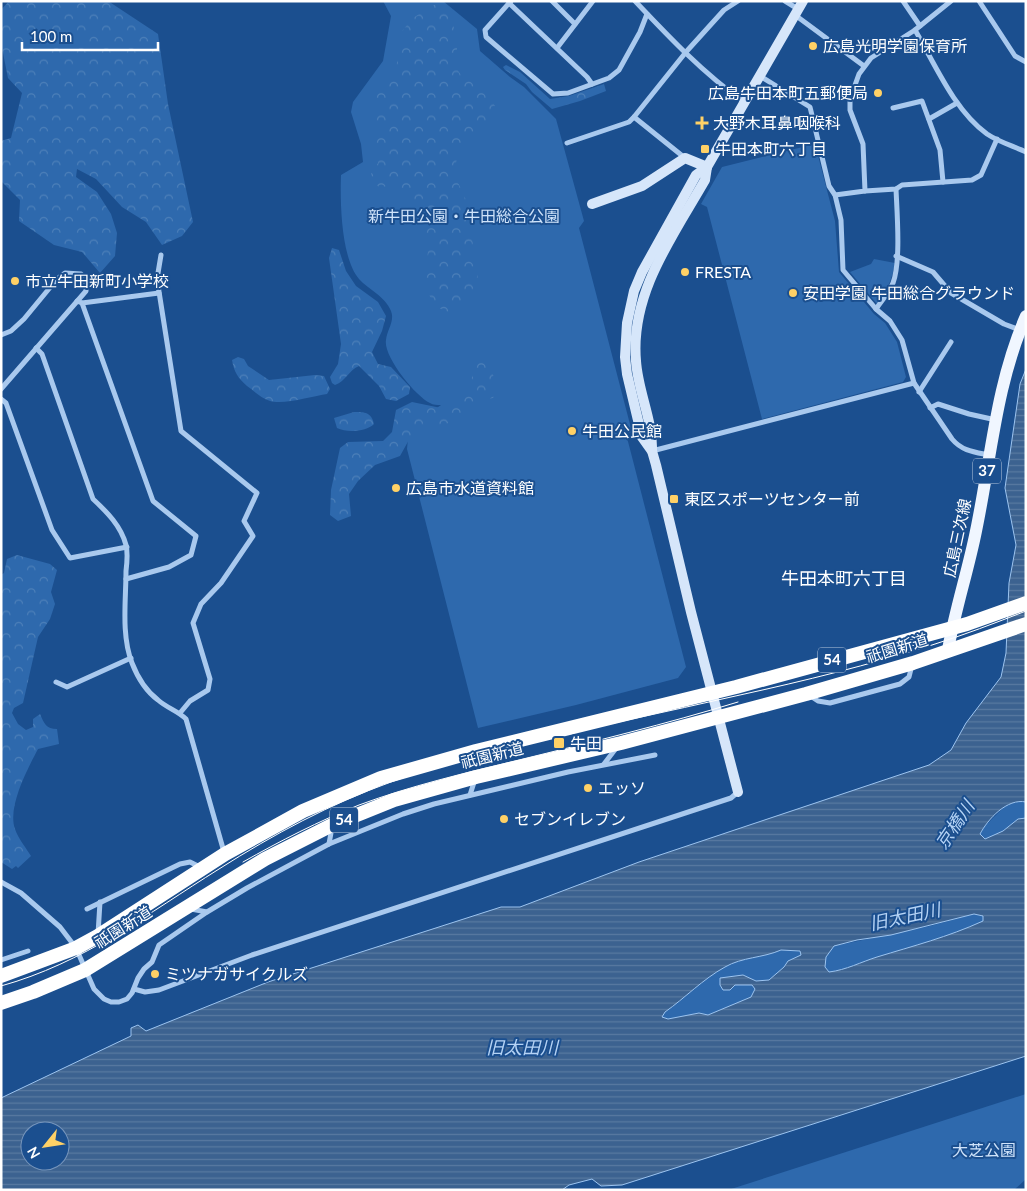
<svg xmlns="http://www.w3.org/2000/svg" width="1027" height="1191" viewBox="0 0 1027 1191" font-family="Lato,'Noto Sans JP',sans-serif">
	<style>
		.green { fill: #2e69ad }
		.forest { fill: url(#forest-crowns) }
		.water { fill: url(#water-rules); stroke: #9cc4f0; fill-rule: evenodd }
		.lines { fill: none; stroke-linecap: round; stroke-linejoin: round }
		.street { stroke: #a9c9ee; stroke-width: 5 }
		.secondary { stroke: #d6e6fa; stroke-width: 10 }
		.primary { stroke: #f0f6ff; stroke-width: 12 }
		.highway { stroke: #fff; stroke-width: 14 }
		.tram { stroke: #fff; stroke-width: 1 }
		.poi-dot { fill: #ffd166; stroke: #1b4f8f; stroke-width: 2 }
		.labels { text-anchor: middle; stroke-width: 4; stroke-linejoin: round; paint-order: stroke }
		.shield { fill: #1b4f8f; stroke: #bbcadd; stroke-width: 1 }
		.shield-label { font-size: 15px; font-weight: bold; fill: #fff }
		.poi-label { font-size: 16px; fill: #fff; stroke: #1b4f8f; text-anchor: start }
		.park-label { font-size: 16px; fill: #cfe3fa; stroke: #1b4f8f }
		.street-label { font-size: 16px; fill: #fff; stroke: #1b4f8f }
		.neighbourhood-label { font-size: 18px; fill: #fff; stroke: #1b4f8f }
		.water-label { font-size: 18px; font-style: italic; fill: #b5d3f5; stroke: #1b4f8f }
	</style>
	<defs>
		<pattern id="forest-crowns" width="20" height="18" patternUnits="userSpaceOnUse" patternTransform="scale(1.25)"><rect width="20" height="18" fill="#2e69ad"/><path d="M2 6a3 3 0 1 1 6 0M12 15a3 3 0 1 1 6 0" fill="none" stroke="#4d80b9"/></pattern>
		<pattern id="water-rules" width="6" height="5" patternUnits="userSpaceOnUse" patternTransform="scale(1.25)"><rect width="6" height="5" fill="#3c6290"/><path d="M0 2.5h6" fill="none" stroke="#597aa1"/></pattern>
	</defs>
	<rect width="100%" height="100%" fill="#1b4f8f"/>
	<g class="green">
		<path d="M383 1H443L477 29 480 51 510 77 524 87 556 119 584 221 579 228 632 432 626 434 631 453 686 667 678 678 576 705 478 728 407 449 409 428 441 405C437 405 433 405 430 403 415 396 383 356 386 340 387 330 395 321 391 311 385 296 369 290 359 279 341 258 340 202 341 175L363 162 361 144 351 112 353 102 383 61 391 16Z"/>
		<path d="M815 144 835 221 839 272 874 314 885 323 897 342 906 377 903 382 762 419 707 207 701 204 722 167Z"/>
		<path d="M874 259 895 263C892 279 888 290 877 304L850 272 871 264Z"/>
		<path d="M1021 801 1026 802V818L1018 819 1003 831 985 839 980 834 984 827 1006 805Z"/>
		<path d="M974 914 983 916V921C949 937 913 946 877 957 861 962 846 970 829 972L825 967 826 957 834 946 930 926Z"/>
		<path d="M781 950 800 951 802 955 788 961 784 967 769 980 756 981 743 975 735 985H752L755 989 751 997 708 1015 699 1013 668 1019 662 1017 665 1012C686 998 703 979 725 967 742 957 763 958 781 950Z"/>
		<path d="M1026 1094V1179L1014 1190H728Z"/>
	</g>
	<g class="forest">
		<path d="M9 1H108L158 34 168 104 193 222 182 236 162 245 146 222 122 207 96 179 77 169 76 177 97 192 111 214 117 233 115 256 100 273 82 252 54 245 19 221 20 200 1 181V141L11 138 22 93 8 78 1 43V10Z"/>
		<path d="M433 5H442L451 19 457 37V53L455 66 461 75 480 83 495 106 484 128 457 158 454 174 467 202 478 280 471 297 450 313 436 307 424 286 428 251 419 216 396 183 380 188 373 182 371 174 378 163 379 152 374 134 373 116 378 88 397 63 402 31 413 18Z"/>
		<path d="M506 65 520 72 550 99 569 96 604 84 606 91 580 101 552 109 532 92 526 84 505 70 503 67Z"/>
		<path d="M332 248 339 250 346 271 356 286 378 302 386 316 382 331 372 352 378 364 391 367 410 387 409 394 396 401 386 399 379 386 359 366C349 370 346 381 335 385L332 383 330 377 338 364 341 344 329 258Z"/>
		<path d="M480 350 487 351 497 390 493 398 478 401 455 422 415 429 400 456 375 465 358 481 349 494 351 516 338 521 330 515 331 490 340 448 348 442 383 441 392 432 396 410 412 402 441 408 455 404 467 394Z"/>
		<path d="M238 357 244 359 248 366 269 380 315 375 324 376 330 389 327 394C313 396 284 405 270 401 261 398 254 391 247 386 238 378 234 372 232 360Z"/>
		<path d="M354 412C365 412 371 412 374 424 366 432 347 433 337 428L334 418Z"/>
		<path d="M17 555 50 564 57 570 51 592 55 604 50 619 38 637 23 703 14 708 12 713 18 724 26 730 33 727V719L40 714C44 723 46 729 57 729L59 744 38 749C28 768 7 807 15 829 18 838 26 848 31 856L18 868 16 866 12 869 1 862V575L4 573 7 559Z"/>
	</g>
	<path class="water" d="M1026 369V802C1007 798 988 819 980 834L985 839 1003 831 1018 819 1026 818V1056L622 1185 601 1186 592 1179 569 1185 562 1190H1V1098L131 1036V1028L138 1025 146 1031 268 982 501 907H520L639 862 929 765 951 750 966 723 1001 677 1006 653 1009 583 1016 545 1005 488 1020 384ZM974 914 983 916V921C948 937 913 946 877 957 861 962 846 970 829 972L825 967 826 957 834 946 857 940 891 935ZM781 950 800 951 801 955 788 961 784 967 769 980 756 981 743 975 720 978V985L723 990H730L735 985H752L755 989 751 997 708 1015 699 1013 668 1019 662 1017 665 1012C685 998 703 979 725 967 742 957 763 958 781 950ZM30 1131H60V1161H30Z"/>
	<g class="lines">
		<g class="street">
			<path d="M511 1 485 30 486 37 553 94 568 93 609 78 619 70 640 32 647 14"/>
			<path d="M552 1 575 24"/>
			<path d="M635 1C669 37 704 74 744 102"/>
			<path d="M785 1 798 9"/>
			<path d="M903 1 920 26"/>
			<path d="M979 1 1015 56 1026 62"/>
			<path d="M509 3 587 77 592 84"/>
			<path d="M795 15 864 66"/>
			<path d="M915 30C935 64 954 110 987 134 999 142 1013 146 1026 152"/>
			<path d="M557 48 593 1"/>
			<path d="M760 76 810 107 829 186 835 195 841 220 843 270 876 309 890 321 902 340 914 383 952 439C962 451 974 452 989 455"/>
			<path d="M893 108 922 101 940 150 943 182"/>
			<path d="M634 117 685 158"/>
			<path d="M929 119 957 103"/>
			<path d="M567 143 629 122 634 117 686 52 724 10 738 1"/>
			<path d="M865 191 896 189 902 185 972 180 981 175 997 139"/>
			<path d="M835 195 865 191 863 144 850 110V99L859 74 871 58 915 30 951 1"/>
			<path d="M161 255 157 279 181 431 257 493 244 521 253 536 221 583 201 604 193 623 210 679 208 690 190 701 180 713"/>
			<path d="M896 256 933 272 951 293 1004 324 1020 330"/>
			<path d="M77 301 82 303 153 501 196 536 191 555 169 567 126 579"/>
			<path d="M82 303 159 293"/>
			<path d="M876 309C882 300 889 293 893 283 901 262 897 213 896 189"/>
			<path d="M1 335 11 331 24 319 57 279 65 273 81 274 86 281V291L1 389"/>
			<path d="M36 348 42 354 93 499C107 512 121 526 126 545 128 553 127 563 126 571 126 600 121 635 132 663 137 676 146 691 158 700 167 708 178 711 186 719L224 852"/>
			<path d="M919 392 951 342"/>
			<path d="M1 399 6 403 52 530 70 558 127 547"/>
			<path d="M930 408 938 404 969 414 996 420"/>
			<path d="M652 451 914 383"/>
			<path d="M56 682 67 687 131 658"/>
			<path d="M809 695 818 701 830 703 900 684 909 677 912 665"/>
			<path d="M604 764 617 747"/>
			<path d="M470 795 475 779"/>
			<path d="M329 844 332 827"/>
			<path d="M1 882 21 893 60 927 76 948 94 989 104 999 111 1002H119L127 999 132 993 138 978 144 969 152 962 159 945 207 912 247 888 329 844 403 814 434 804 568 772 655 755"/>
			<path d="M87 909 180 864 190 862 202 868"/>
			<path d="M191 909 207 912"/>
			<path d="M98 934 100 902"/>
			<path d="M1 960 28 951"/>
			<path d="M134 989 145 992 159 990 252 955 731 798 738 792"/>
		</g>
		<g class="secondary">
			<path d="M707 167 696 175 642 272 634 291 627 323 625 357 627 374 642 437 652 451 656 465 691 612 738 792"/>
			<path d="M592 204 642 186 685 158 707 167"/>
			<path d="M652 451C653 420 638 392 636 361 630 293 673 236 705 180L707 167 803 1"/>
		</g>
		<path class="primary" d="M948 650C955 610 968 571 976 531 991 459 996 384 1026 316"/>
		<g class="highway">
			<path d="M1 976 76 948 98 936 225 854 303 811 381 778 476 751 736 687 967 624 1026 603"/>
			<path d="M1 1003 33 992 85 970 265 859 332 825 394 800 476 777 621 743 806 694 913 663 1026 624"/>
		</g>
		<g class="tram">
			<path d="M243 862C280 841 319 821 359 805 410 786 465 773 519 760 592 742 666 724 738 702"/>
			<path d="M1 986C84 963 147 914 219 869 274 834 330 804 391 782 433 767 476 756 519 745 592 727 666 712 740 695 804 681 869 665 932 645 964 635 995 623 1026 611"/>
		</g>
	</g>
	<g class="poi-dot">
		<circle cx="813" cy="46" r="5"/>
		<circle cx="878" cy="93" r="5"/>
		<path d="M699.5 115.5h5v5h5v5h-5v5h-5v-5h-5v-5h5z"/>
		<rect x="700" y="144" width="10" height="10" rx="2.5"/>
		<circle cx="685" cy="272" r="5"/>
		<circle cx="15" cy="281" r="5"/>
		<circle cx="793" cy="293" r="5"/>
		<circle cx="572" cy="431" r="5"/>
		<circle cx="396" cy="488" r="5"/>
		<rect x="669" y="494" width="10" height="10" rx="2.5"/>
		<rect x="553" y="737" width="12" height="12" rx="2.5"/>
		<circle cx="588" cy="788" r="5"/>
		<circle cx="504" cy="819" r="5"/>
		<circle cx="155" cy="974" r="5"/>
	</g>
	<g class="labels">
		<g class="shield">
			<rect x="973" y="458.5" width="28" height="25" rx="4"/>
			<rect x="818" y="647.5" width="28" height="25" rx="4"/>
			<rect x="330" y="807.5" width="28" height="25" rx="4"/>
		</g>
		<g class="shield-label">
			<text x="987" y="476">37</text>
			<text x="832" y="665">54</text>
			<text x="344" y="825">54</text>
		</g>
		<g class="poi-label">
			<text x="823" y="52">広島光明学園保育所</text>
			<text x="868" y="99" text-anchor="end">広島牛田本町五郵便局</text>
			<text x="713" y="129">大野木耳鼻咽喉科</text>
			<text x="715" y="155">牛田本町六丁目</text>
			<text x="695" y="278">FRESTA</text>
			<text x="25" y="287">市立牛田新町小学校</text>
			<text x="803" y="299">安田学園 牛田総合グラウンド</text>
			<text x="582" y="437">牛田公民館</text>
			<text x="406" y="494">広島市水道資料館</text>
			<text x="684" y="505">東区スポーツセンター前</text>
			<text x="570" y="749">牛田</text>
			<text x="598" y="794">エッソ</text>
			<text x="514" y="825">セブンイレブン</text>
			<text x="165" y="980">ミツナガサイクルズ</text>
		</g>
		<g class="park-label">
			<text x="464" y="222">新牛田公園・牛田総合公園</text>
			<text x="984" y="1156">大芝公園</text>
		</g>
		<g class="street-label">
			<text transform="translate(957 538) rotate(-78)" y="6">広島三次線</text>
			<text transform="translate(897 648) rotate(-17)" y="6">祇園新道</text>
			<text transform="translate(492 755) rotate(-14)" y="6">祇園新道</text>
			<text transform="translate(123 927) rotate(-32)" y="6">祇園新道</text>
		</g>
		<g class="neighbourhood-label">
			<text x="844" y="585">牛田本町六丁目</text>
		</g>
		<g class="water-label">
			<text transform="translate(955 825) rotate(-56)" y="6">京橋川</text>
			<text transform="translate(905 917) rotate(-12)" y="6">旧太田川</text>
			<text x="522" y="1054">旧太田川</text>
		</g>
	</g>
	<rect width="1027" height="1191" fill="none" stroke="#ffffff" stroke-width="5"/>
	<g transform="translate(45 1146) rotate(240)"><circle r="24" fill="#1b4f8f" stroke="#7695bc"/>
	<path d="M0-4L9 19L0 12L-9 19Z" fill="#ffd166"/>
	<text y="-8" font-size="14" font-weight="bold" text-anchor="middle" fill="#ffffff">N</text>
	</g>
	<path d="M22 42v8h136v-8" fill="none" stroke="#ffffff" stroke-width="2.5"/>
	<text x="30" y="42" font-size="15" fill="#ffffff" stroke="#1b4f8f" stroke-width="4" paint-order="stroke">100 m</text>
</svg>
